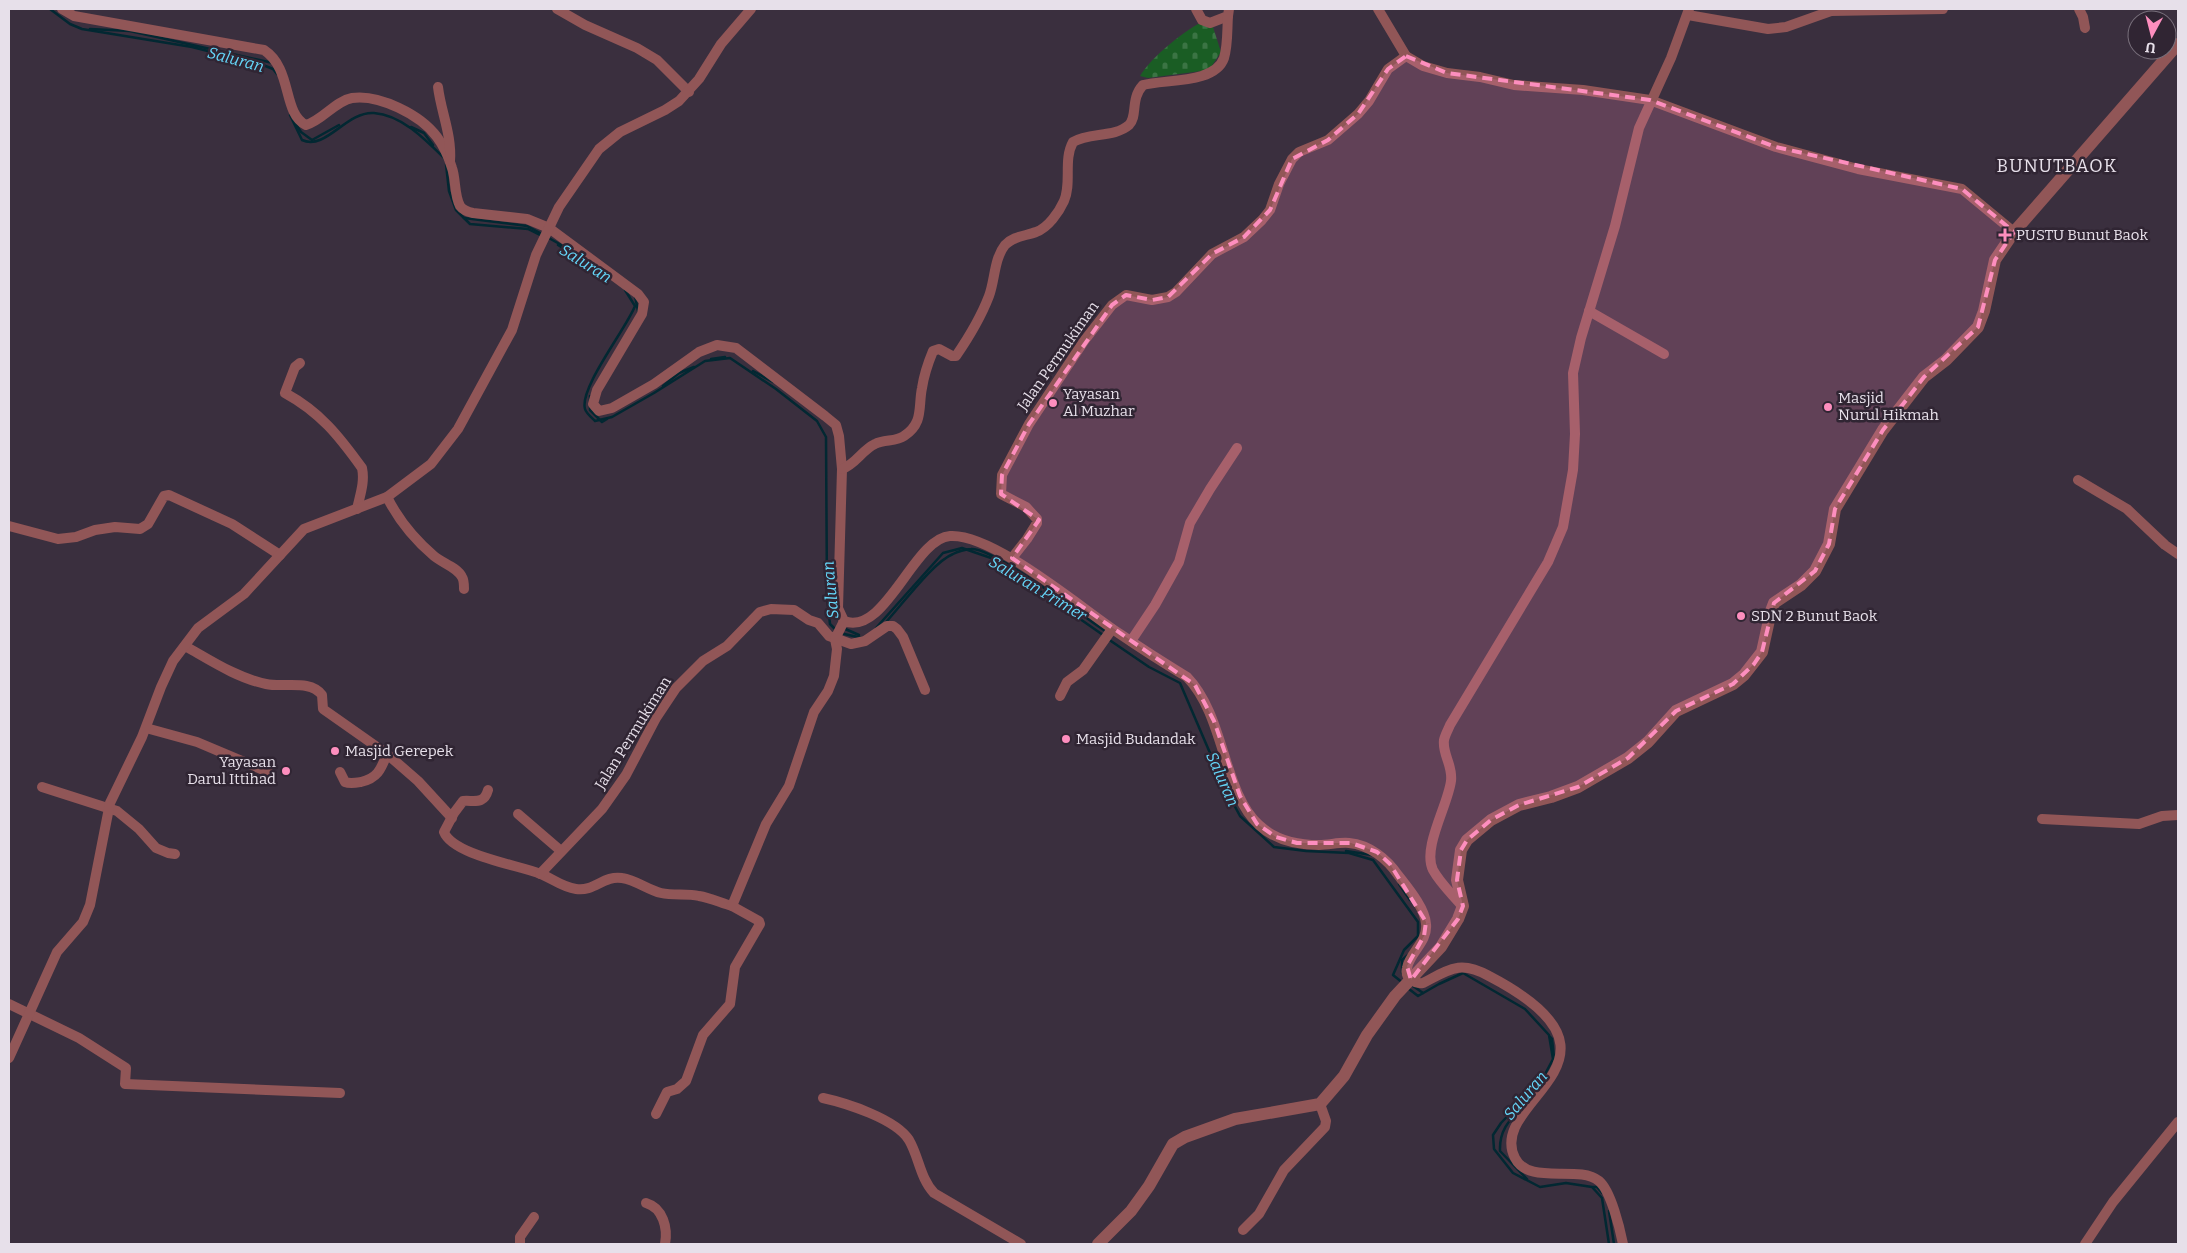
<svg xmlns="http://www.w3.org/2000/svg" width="2187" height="1253" viewBox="0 0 2187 1253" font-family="Bitter,serif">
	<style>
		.cemetery { fill: url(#cemetery-stones) }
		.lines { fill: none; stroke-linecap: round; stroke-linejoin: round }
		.stream { stroke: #022832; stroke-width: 2.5 }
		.minor { stroke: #915657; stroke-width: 10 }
		.tertiary { stroke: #915657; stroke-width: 12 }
		.marked { fill: #fd8ebe; fill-opacity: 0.2; stroke: #fd8ebe; stroke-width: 4; stroke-dasharray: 10 6; stroke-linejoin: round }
		.poi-dot { fill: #fd8ebe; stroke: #302533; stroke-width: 2 }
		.labels { text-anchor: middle; stroke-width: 5; stroke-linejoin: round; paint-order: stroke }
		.poi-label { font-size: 15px; fill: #e7e0ea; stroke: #302533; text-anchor: start }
		.street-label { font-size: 15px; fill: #e7e0ea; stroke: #302533 }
		.water-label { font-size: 16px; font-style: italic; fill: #65d7fa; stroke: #302533 }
		.quarter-label { font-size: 18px; letter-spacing: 1px; fill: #e7e0ea; stroke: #302533 }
	</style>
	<defs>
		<pattern id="cemetery-stones" width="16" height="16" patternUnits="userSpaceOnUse" patternTransform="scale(1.25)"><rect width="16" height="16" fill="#1a5d24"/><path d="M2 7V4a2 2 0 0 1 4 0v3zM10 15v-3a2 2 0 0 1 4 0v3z" fill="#3b7444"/></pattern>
	</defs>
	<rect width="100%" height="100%" fill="#3a2f3e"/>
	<path class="cemetery" d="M1206 20 1212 24 1221 52 1209 70 1148 78 1140 76C1151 57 1187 28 1206 20Z"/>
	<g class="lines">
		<g class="stream">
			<path d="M50 9 70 24 82 29 192 47 263 65 273 69 277 74"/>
			<path d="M90 29 130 31 273 63"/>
			<path d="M290 115 302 140C326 151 346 111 374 113 402 115 426 140 445 159"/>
			<path d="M294 121 301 132 312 140 339 125"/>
			<path d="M411 127 424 133 433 145"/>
			<path d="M446 164 449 191 456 210 464 218 527 226 542 234"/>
			<path d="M464 218 470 224 528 229 540 235"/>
			<path d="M547 237 572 251"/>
			<path d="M558 245 589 264"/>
			<path d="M625 290 635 306C626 329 579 388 585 409 586 413 592 418 595 421L612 417 654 393 705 361 730 358 776 389 817 421 826 437 827 596 830 624 836 630"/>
			<path d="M635 296 638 311"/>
			<path d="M711 359 725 357"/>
			<path d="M753 371 773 382"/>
			<path d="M663 386 679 373 694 367"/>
			<path d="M590 396V410L602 422 607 419"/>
			<path d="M886 622C902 605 933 562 953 554 957 552 966 549 971 549 995 548 1082 616 1107 632"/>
			<path d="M843 628 859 635"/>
			<path d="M876 628 943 553 962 548 994 559 1103 635"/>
			<path d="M840 633 862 638"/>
			<path d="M1108 639 1149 667 1180 683 1225 788 1240 816 1274 847 1306 851 1349 853 1373 860 1418 922V936L1404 950 1393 975 1403 983"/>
			<path d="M1346 851 1372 855"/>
			<path d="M1399 884 1410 900"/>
			<path d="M1404 976 1402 973V960L1408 955"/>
			<path d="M1413 986 1423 993"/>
			<path d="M1409 989 1418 996 1439 984 1463 973 1525 1009 1549 1035 1553 1059 1542 1080 1501 1123 1493 1135 1494 1149 1513 1173 1540 1187 1566 1183 1592 1187 1602 1198 1609 1244"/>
			<path d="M1550 1037 1552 1039 1554 1058"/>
			<path d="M1526 1102C1512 1118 1499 1128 1500 1151L1527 1179"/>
			<path d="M1593 1187H1597L1602 1193"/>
			<path d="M1609 1211 1614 1244"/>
		</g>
		<g class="minor">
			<path d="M62 9 74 16 264 50C293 69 282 113 306 125 323 120 335 101 352 98 379 94 421 115 437 137 443 145 449 158 452 168 456 179 454 195 460 206 463 210 468 212 473 213L527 219 549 228 638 294 644 302 642 314 597 390 593 404 599 411 612 408 654 384 699 352 717 345 736 348 825 416 836 425 839 436 842 469 838 608 844 621C885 637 914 538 950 536 993 533 1082 609 1120 634 1142 649 1164 663 1187 677 1225 716 1223 793 1259 825 1275 840 1298 845 1319 845 1329 845 1340 842 1349 843 1370 845 1387 859 1398 875 1408 888 1425 908 1426 924 1428 942 1410 952 1407 968 1404 978 1415 984 1423 983 1450 969 1460 960 1489 976 1650 1060 1485 1100 1515 1158 1529 1186 1578 1164 1599 1181 1611 1191 1620 1229 1623 1244"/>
			<path d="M557 9 585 25 637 48 657 60 689 92"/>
			<path d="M1196 9 1202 20 1210 23 1228 16 1229 9"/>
			<path d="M1378 9 1406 56 1423 66 1447 73 1480 77 1514 85 1583 90 1650 100 1776 147 1858 169 1962 189 2014 232"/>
			<path d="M2079 9 2083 17 2085 28"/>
			<path d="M1688 15 1768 29 1786 27 1831 11 1943 9"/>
			<path d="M438 87C441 112 452 135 450 161"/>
			<path d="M1589 311 1664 354"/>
			<path d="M300 363 295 367 285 393C320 412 339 436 362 468 365 482 360 495 357 509"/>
			<path d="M842 469C856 464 862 450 875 444 884 439 896 442 904 436 924 423 918 407 922 388 924 375 928 363 933 351L939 349 952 356H956C969 337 981 317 989 296 995 280 994 259 1005 245 1013 236 1026 236 1036 232 1048 228 1059 212 1064 201 1072 183 1063 160 1073 142 1089 132 1114 138 1129 125 1138 116 1130 99 1143 85 1165 79 1215 84 1224 58 1228 45 1227 30 1228 16"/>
			<path d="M2078 480 2127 509 2165 545 2178 554"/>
			<path d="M387 497C399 521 414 539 434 556 442 563 457 567 462 577 464 580 464 585 464 589"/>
			<path d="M9 526 58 539 76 537 95 530 115 527 140 529 148 524 164 496 169 495 232 524 280 555"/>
			<path d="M1012 558 1027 539 1037 523V519L1026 507 1001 494 1002 475 1029 424 1084 341 1112 305 1126 295 1152 300 1168 297 1176 292 1212 254 1244 237 1262 220 1270 210 1279 184 1292 159 1299 152 1328 140 1358 114 1369 101 1388 69 1406 56"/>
			<path d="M1131 641 1155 605 1179 562 1190 523 1210 489 1237 448"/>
			<path d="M185 646C210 660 237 678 266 684 284 688 310 679 322 695L323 709 387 754 418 781 452 818"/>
			<path d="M1060 696 1067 682 1083 670 1112 629"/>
			<path d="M146 728 197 742 268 772"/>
			<path d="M340 772 345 782C350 784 355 783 361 782 378 778 381 769 387 754"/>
			<path d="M42 787 117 811 139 829 156 848 168 853 175 854"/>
			<path d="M488 790C484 805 474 800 463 801L454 813 444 832C453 855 518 865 541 874 553 879 562 887 576 889 594 892 604 875 622 878 636 880 648 890 661 893 674 896 687 893 699 896 711 898 721 903 732 906"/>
			<path d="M518 814 561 851"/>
			<path d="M2042 819 2139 824 2162 816 2178 815"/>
			<path d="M540 874 602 809 626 775 656 718 676 688 703 661 727 646 760 612 771 609 794 610 809 620 818 623 829 636 851 644 865 641 887 626H893L897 629 903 637 925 690"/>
			<path d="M1462 906C1452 894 1440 883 1433 870 1422 848 1448 805 1451 781 1453 765 1442 754 1444 740 1445 735 1448 730 1450 725L1548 562 1563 527 1573 470 1575 434 1573 373 1581 338 1615 226 1639 128 1671 58 1689 9"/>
			<path d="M9 1004 79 1038 126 1068 125 1084 340 1093"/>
			<path d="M9 1058 57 952 83 922 90 905 110 803 142 737 161 687 173 661 198 628 244 594 304 529 387 497 431 464 458 429 512 330 536 255 548 230 559 207 599 149 620 132 665 110 679 101 699 79 721 44 751 9"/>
			<path d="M823 1098C846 1103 896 1119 909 1140 919 1157 920 1178 934 1193L1021 1244"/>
			<path d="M656 1114 667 1092 677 1089 686 1081 703 1035 730 1004 735 967 760 924 759 921 732 906 766 824 789 786 814 712 828 691 834 676 837 649 835 639 844 621"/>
			<path d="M646 1203C663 1208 668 1228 665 1244"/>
			<path d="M1243 1230 1259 1214 1284 1170 1325 1127 1326 1121 1320 1104"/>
			<path d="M520 1244V1237L534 1217"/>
			<path d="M2085 1244 2113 1202 2178 1122"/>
		</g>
		<path class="tertiary" d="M1098 1244 1131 1211 1149 1186 1173 1144 1185 1137 1235 1119 1320 1104 1344 1076 1367 1035 1395 996 1441 947 1458 919 1463 906 1457 880 1461 850 1467 840 1491 820 1519 805 1551 797 1578 787 1628 758 1648 742 1676 711 1733 684 1744 675 1762 652 1771 611 1774 603 1801 585 1815 571 1829 544 1835 509 1883 430 1924 377 1946 360 1978 327 1984 311 1995 260 2014 232 2178 44"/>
	</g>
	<path class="marked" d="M1406 56 1447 73 1650 100 1776 147 1962 189 2014 232 1995 260 1978 327 1924 377 1883 430 1835 509 1829 544 1815 571 1774 603 1762 652 1754 664 1733 684 1676 711 1628 758 1578 787 1519 805 1491 820 1467 840 1461 850 1457 880 1463 906 1458 919 1411 980 1407 966 1424 936 1426 922 1390 864 1377 852 1351 843H1297L1276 837 1257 824 1240 796 1214 721 1195 685 1012 558 1039 520 1001 494 1002 475 1029 424 1112 305 1126 295 1152 300 1168 297 1212 254 1244 237 1270 210 1292 159 1328 140 1358 114 1388 69Z"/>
	<g class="poi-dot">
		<path d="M2002.5 227.5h5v5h5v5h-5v5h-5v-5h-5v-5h5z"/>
		<circle cx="1053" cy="403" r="5"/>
		<circle cx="1828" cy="407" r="5"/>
		<circle cx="1741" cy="616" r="5"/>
		<circle cx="1066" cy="739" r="5"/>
		<circle cx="335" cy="751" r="5"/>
		<circle cx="286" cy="771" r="5"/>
	</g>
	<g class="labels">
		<g class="poi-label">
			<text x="2016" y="240">PUSTU Bunut Baok</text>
			<text x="1063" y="399">Yayasan<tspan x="1063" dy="17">Al Muzhar</tspan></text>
			<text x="1838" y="403">Masjid<tspan x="1838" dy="17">Nurul Hikmah</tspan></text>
			<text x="1751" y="621">SDN 2 Bunut Baok</text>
			<text x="1076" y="744">Masjid Budandak</text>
			<text x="345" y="756">Masjid Gerepek</text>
			<text x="276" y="767" text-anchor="end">Yayasan<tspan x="276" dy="17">Darul Ittihad</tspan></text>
		</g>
		<g class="street-label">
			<text transform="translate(1058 356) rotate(-55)" y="5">Jalan Permukiman</text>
			<text transform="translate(633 733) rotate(-58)" y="5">Jalan Permukiman</text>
		</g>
		<g class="water-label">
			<text transform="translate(236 59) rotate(15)" y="6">Saluran</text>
			<text transform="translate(586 263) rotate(32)" y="6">Saluran</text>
			<text transform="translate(1038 588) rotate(31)" y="6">Saluran Primer</text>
			<text transform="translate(830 590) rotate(-95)" y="6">Saluran</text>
			<text transform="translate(1223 779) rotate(66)" y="6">Saluran</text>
			<text transform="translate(1525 1095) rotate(-50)" y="6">Saluran</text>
		</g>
		<g class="quarter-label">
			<text x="2057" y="172">BUNUTBAOK</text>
		</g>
	</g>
	<rect width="2187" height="1253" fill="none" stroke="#e7e0ea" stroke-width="20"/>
	<g transform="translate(2152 35) rotate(187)"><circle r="24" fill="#302533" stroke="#79707c"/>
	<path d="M0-4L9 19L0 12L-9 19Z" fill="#fd8ebe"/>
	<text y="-8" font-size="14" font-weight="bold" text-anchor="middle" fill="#e7e0ea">U</text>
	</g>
</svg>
